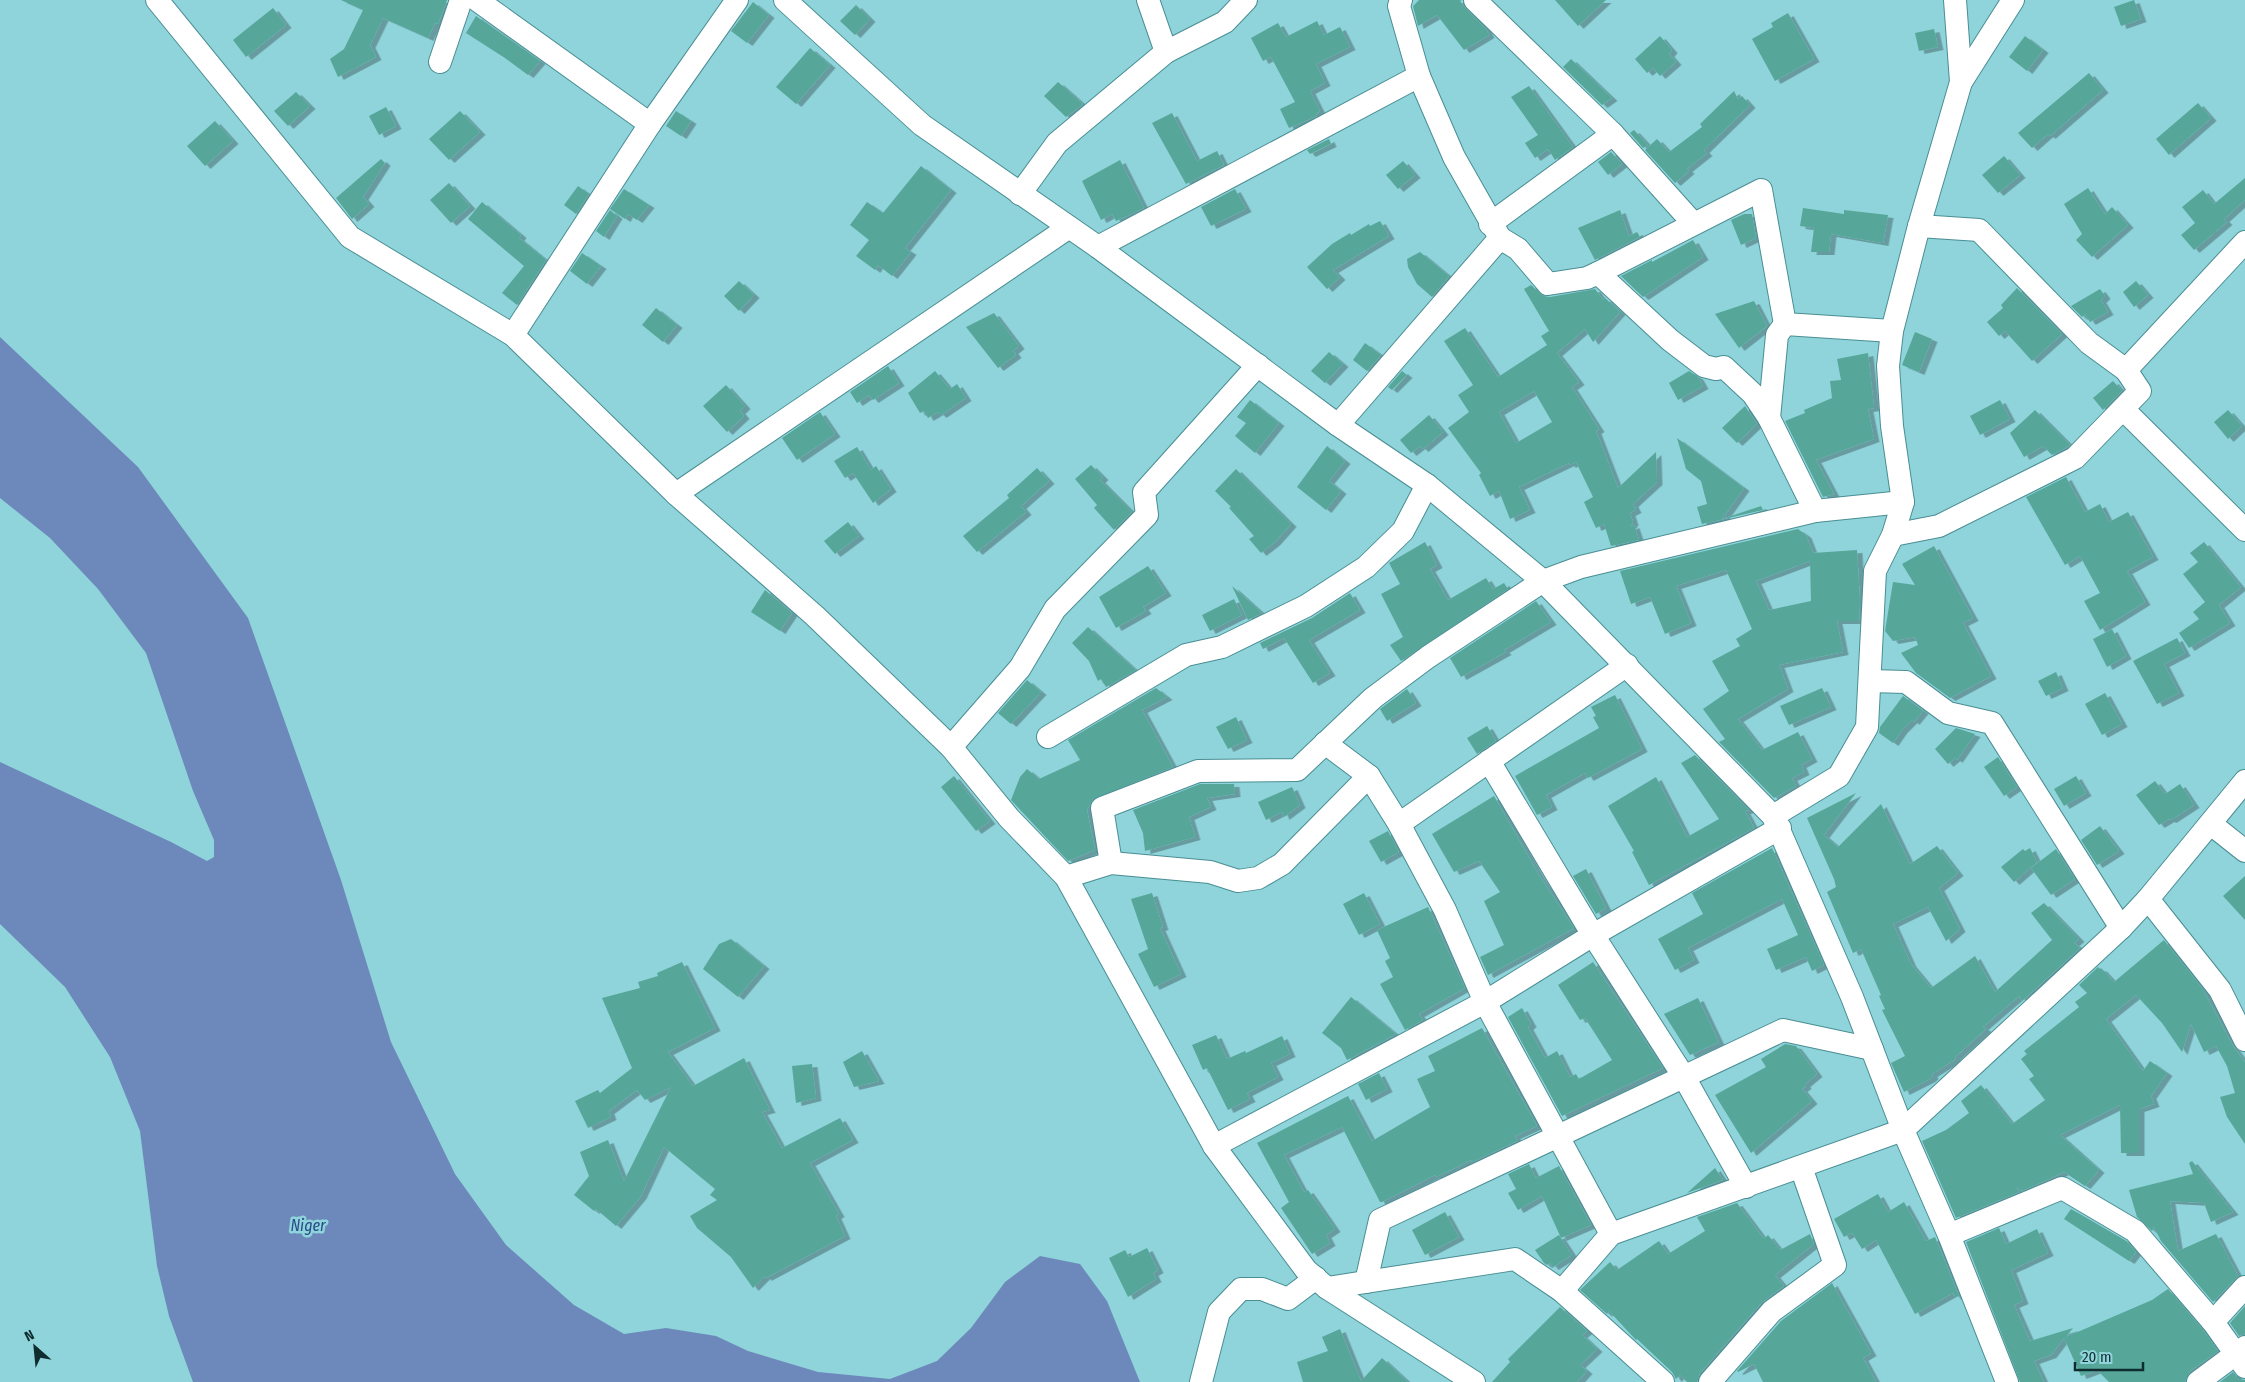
<svg xmlns="http://www.w3.org/2000/svg" width="2245" height="1382" viewBox="0 0 2245 1382" font-family="'Fira Sans Condensed',sans-serif">
	<style>
		.water { fill: #6d89bb }
		.building { fill: #56a79a; fill-rule: evenodd; filter: url(#shadow) }
		.lines { fill: none; stroke-linecap: round; stroke-linejoin: round }
		.minor-casing { stroke: #498e93; stroke-width: 24 }
		.minor { stroke: #fff; stroke-width: 22 }
		.labels { text-anchor: middle; stroke-width: 5; stroke-linejoin: round; paint-order: stroke }
		.water-label { font-size: 16px; font-style: italic; fill: #284a89; stroke: #8ed4da }
	</style>
	<defs>
		<filter id="shadow"><feDropShadow dx="5.5" dy="3" stdDeviation="0" flood-color="#0004"/></filter>
	</defs>
	<rect width="100%" height="100%" fill="#8ed4da"/>
	<path class="water" d="M0 337 138 467 248 618 341 880 391 1042 455 1174 506 1245 574 1305 624 1334 666 1328 716 1336 748 1351 818 1372 890 1379 937 1361 971 1328 1005 1282 1040 1256 1080 1264 1107 1301 1140 1382H193L169 1316 157 1266 140 1131 110 1057 65 987 0 924V762L171 842 207 861 214 857V840L193 791 146 653 98 589 50 538 0 498Z"/>
	<g class="building">
		<path d="M341 0H447L438 24 435 23 428 38 383 18 370 45 376 57 338 77 330 59 344 49 363 10Z"/>
		<path d="M1419 0H1462L1460 1 1466 9 1486 29 1489 35 1464 50 1437 15 1418 26 1413 6Z"/>
		<path d="M1555 0H1606L1578 26Z"/>
		<path d="M2134 0 2141 19 2121 26 2114 7Z"/>
		<path d="M753 2 769 15 747 43 731 31Z"/>
		<path d="M856 5 870 19 855 35 840 21Z"/>
		<path d="M273 8 286 25 246 57 233 40Z"/>
		<path d="M1788 13 1814 59 1775 81 1752 39 1773 27 1771 23Z"/>
		<path d="M476 16 540 61 528 75 505 58 466 33Z"/>
		<path d="M1317 21 1324 35 1340 27 1350 47 1316 64 1325 83 1310 91 1320 111 1316 114 1317 116 1289 128 1280 109 1295 102 1271 57 1263 61 1251 38 1278 23 1286 37Z"/>
		<path d="M1934 29 1938 47 1919 51 1915 33Z"/>
		<path d="M1660 36 1672 50 1669 54 1676 62 1660 76 1653 68 1647 73 1635 59Z"/>
		<path d="M2025 36 2043 50 2027 71 2009 57Z"/>
		<path d="M810 48 830 65 796 104 776 87Z"/>
		<path d="M1571 59 1612 98 1602 105 1563 67Z"/>
		<path d="M2089 73 2103 90 2050 136 2048 134 2032 148 2018 133Z"/>
		<path d="M1058 82 1083 104 1066 117 1044 96Z"/>
		<path d="M1529 86 1573 147 1555 160 1548 149 1535 158 1525 143 1538 135 1511 97Z"/>
		<path d="M1734 91 1738 99 1742 96 1750 105 1704 150 1707 153 1687 169 1689 171 1675 183 1645 150 1657 139 1669 152 1702 127 1700 124Z"/>
		<path d="M296 92 310 106 288 126 274 111Z"/>
		<path d="M2198 103 2211 118 2169 155 2156 139Z"/>
		<path d="M386 107 396 126 379 135 369 116Z"/>
		<path d="M460 111 480 132 449 160 429 139Z"/>
		<path d="M676 111 691 121 681 136 666 126Z"/>
		<path d="M1172 113 1197 161 1217 151 1224 165 1186 184 1152 123Z"/>
		<path d="M215 121 233 141 205 166 187 146Z"/>
		<path d="M1634 130 1648 145 1643 148 1630 133Z"/>
		<path d="M1329 139 1331 144 1310 154 1307 150Z"/>
		<path d="M1611 152 1622 164 1608 175 1598 162Z"/>
		<path d="M2004 156 2020 175 1998 193 1982 175Z"/>
		<path d="M381 159 385 163 363 197 369 204 352 219 336 198Z"/>
		<path d="M1120 160 1144 208 1116 221 1112 214 1101 220 1082 181Z"/>
		<path d="M1403 161 1415 175 1398 189 1386 175Z"/>
		<path d="M921 166 951 190 905 248 911 252 892 276 878 265 875 270 856 256 869 240 850 225 867 202 883 213Z"/>
		<path d="M2245 178V200L2224 219 2227 222 2194 250 2181 235 2195 223 2182 207 2203 190 2214 204Z"/>
		<path d="M449 183 470 206 451 223 430 200Z"/>
		<path d="M578 186 589 194 576 214 564 205Z"/>
		<path d="M2088 188 2105 214 2112 207 2128 225 2092 257 2076 240 2082 234 2064 204Z"/>
		<path d="M624 189 649 205 637 220 628 214 625 219 610 209Z"/>
		<path d="M1235 189 1246 209 1211 226 1201 207Z"/>
		<path d="M482 202 521 235 519 238 546 260 517 305 502 293 524 266 468 219Z"/>
		<path d="M1803 208 1844 214V210L1888 215 1883 243 1831 234 1829 252H1811L1814 228 1800 226Z"/>
		<path d="M610 210 617 216 604 237 596 231Z"/>
		<path d="M1620 210 1629 236 1637 232 1640 237 1595 260 1578 228Z"/>
		<path d="M1744 214H1752L1756 238 1741 245 1731 220Z"/>
		<path d="M1380 221 1389 236 1333 270 1340 277 1327 289 1307 267 1332 244 1350 233 1351 235 1369 224 1370 226Z"/>
		<path d="M1693 240 1703 257 1643 297 1621 276 1652 260V262Z"/>
		<path d="M1420 252 1449 276 1432 297 1417 284 1408 267 1407 259Z"/>
		<path d="M582 253 601 266 587 284 570 271Z"/>
		<path d="M739 281 754 295 739 311 724 296Z"/>
		<path d="M2136 281 2148 295 2134 307 2123 292Z"/>
		<path d="M1531 285 1543 296 1550 297 1595 289 1603 300 1605 298 1620 312 1593 342 1585 329 1557 353 1579 382 1572 387 1599 429 1596 431 1618 488 1656 452 1657 482 1633 504 1636 510 1630 513 1633 522 1630 527 1634 525 1639 540 1611 546 1604 524 1596 528 1584 502 1593 497 1576 462 1570 465 1569 463 1519 487 1530 510 1510 519 1499 491 1490 496 1479 475 1481 473 1448 428 1469 412 1458 395 1473 385 1444 341 1465 328 1498 377 1547 345 1541 336 1549 331 1524 289ZM1534 391 1552 422 1516 443 1499 412Z"/>
		<path d="M2017 288 2062 334 2032 361 2005 331 1999 336 1987 322 2003 308 2001 305Z"/>
		<path d="M2100 289 2105 296 2101 300 2108 312 2090 322 2085 314 2082 317 2071 306Z"/>
		<path d="M1754 301 1767 326 1739 348 1715 314Z"/>
		<path d="M656 308 677 325 663 342 642 325Z"/>
		<path d="M994 313 1019 346 1013 351 1016 355 998 368 966 327Z"/>
		<path d="M1915 332 1932 339 1919 372 1902 365Z"/>
		<path d="M1365 343 1381 355 1367 371 1353 360Z"/>
		<path d="M1329 352 1343 364 1325 383 1311 371Z"/>
		<path d="M1868 353 1874 408 1868 409 1874 439 1816 460 1834 494 1823 497 1785 421 1805 413 1804 410 1832 398 1830 381 1841 380 1837 359Z"/>
		<path d="M888 366 899 383 873 400 869 395 857 403 850 392Z"/>
		<path d="M935 371 950 389 957 384 966 398 941 415 938 412 928 418 924 411 920 413 908 393Z"/>
		<path d="M1402 371 1407 375 1392 390 1388 387Z"/>
		<path d="M1689 371 1698 377 1703 386 1678 400 1669 383Z"/>
		<path d="M2113 381 2122 391 2103 410 2093 398Z"/>
		<path d="M726 385 745 406 740 411 744 416 727 432 703 406Z"/>
		<path d="M1250 400 1279 423 1255 453 1235 436 1246 423 1237 417Z"/>
		<path d="M2000 400 2010 419 1980 435 1970 416Z"/>
		<path d="M1745 406 1757 424 1737 443 1722 428Z"/>
		<path d="M2035 410 2070 445 2067 447 2052 455 2043 446 2024 457 2010 433Z"/>
		<path d="M2228 410 2242 426 2228 439 2214 422Z"/>
		<path d="M820 412 835 434 797 460 782 438Z"/>
		<path d="M1429 415 1443 432 1423 449 1420 446 1411 453 1400 440Z"/>
		<path d="M1677 438 1744 488 1722 519 1761 506 1763 510 1702 524 1697 507 1707 504 1701 481 1686 469Z"/>
		<path d="M1327 446 1345 461 1329 481 1341 491 1326 510 1297 487Z"/>
		<path d="M857 447 871 470 876 466 891 489 873 503 853 473 845 478 834 461Z"/>
		<path d="M1091 465 1103 477 1100 480 1132 512 1114 530 1094 508 1097 505 1075 479Z"/>
		<path d="M1037 468 1049 481 1021 506 1026 512 977 552 963 536 1009 498 1007 495Z"/>
		<path d="M1236 469 1291 524 1275 542 1261 553 1249 539 1254 536 1229 508 1231 507 1215 491Z"/>
		<path d="M2066 477 2085 512 2100 504 2109 522 2128 512 2153 557 2127 571 2145 602 2100 630 2084 601 2100 593 2080 556 2065 565 2026 497Z"/>
		<path d="M848 522 859 536 835 554 824 541Z"/>
		<path d="M1798 529 1806 535 1813 553 1857 550 1860 602 1859 621H1837L1843 652 1779 665 1788 689 1738 719 1762 750 1798 732 1812 759 1801 765 1804 772 1792 778 1796 786 1774 798 1719 742 1725 739 1703 709 1729 691 1712 661 1740 646 1736 639 1752 629 1726 570 1676 586 1691 623 1665 634 1650 597 1631 604 1620 571ZM1810 561 1811 601 1769 610 1756 581Z"/>
		<path d="M1425 542 1437 565 1430 569 1448 600 1486 578 1493 589 1504 583 1508 589 1401 661 1390 645 1403 637 1381 594 1400 584 1389 563Z"/>
		<path d="M2204 542 2241 587 2219 605 2230 623 2189 648 2179 633 2199 619 2193 612 2205 602 2183 574 2198 562 2190 553Z"/>
		<path d="M1934 546 1973 618 1963 623 1991 676 1950 698 1916 673 1901 653 1918 645 1915 637 1893 641 1885 631 1893 582 1915 585 1902 564Z"/>
		<path d="M1148 566 1166 593 1143 607 1146 611 1116 628 1099 597Z"/>
		<path d="M1232 586 1262 613 1248 620Z"/>
		<path d="M765 590 792 613 780 631 751 612Z"/>
		<path d="M1350 593 1360 610 1309 640 1330 673 1313 683 1284 638 1263 649 1260 643 1312 618Z"/>
		<path d="M1234 599 1242 615 1210 631 1202 615Z"/>
		<path d="M1536 601 1551 622 1504 650 1506 652 1461 677 1450 658Z"/>
		<path d="M1088 627 1131 666 1136 670 1106 687 1101 679 1098 681 1089 661 1072 643Z"/>
		<path d="M2112 629 2126 656 2107 667 2093 639Z"/>
		<path d="M2177 638 2185 653 2164 664 2179 693 2157 704 2133 661Z"/>
		<path d="M2056 672 2063 688 2046 696 2038 681Z"/>
		<path d="M1027 680 1041 692 1011 724 998 713Z"/>
		<path d="M1156 688 1167 697 1142 710 1173 767 1093 799 1087 810 1095 850 1068 861 1011 800 1020 777 1027 769 1039 779 1080 760 1068 740Z"/>
		<path d="M1822 688 1831 707 1789 725 1780 706Z"/>
		<path d="M1407 689 1416 703 1387 721 1380 709Z"/>
		<path d="M2105 693 2122 724 2102 735 2085 704Z"/>
		<path d="M1615 695 1642 749 1588 778 1585 773 1546 795 1552 807 1537 815 1515 776 1599 728 1593 717 1596 716 1591 707Z"/>
		<path d="M1903 696 1923 711 1914 722 1912 720 1902 730 1893 743 1879 733 1880 727Z"/>
		<path d="M1236 717 1247 740 1228 749 1216 727Z"/>
		<path d="M1487 726 1496 741 1477 754 1467 738Z"/>
		<path d="M1956 728 1975 734 1957 760 1955 758 1948 764 1935 749Z"/>
		<path d="M1695 755 1749 810 1745 811 1754 828 1649 885 1632 852 1634 851 1608 806 1656 777 1687 837 1719 819 1681 763Z"/>
		<path d="M1998 757 2017 787 2004 796 1984 767Z"/>
		<path d="M954 776 990 821 976 831 941 787Z"/>
		<path d="M2076 776 2086 793 2064 806 2054 789Z"/>
		<path d="M2155 781 2165 794 2180 784 2194 805 2171 820 2169 819 2159 825 2136 795Z"/>
		<path d="M1200 784H1234L1235 794 1207 798 1211 807 1189 817 1195 837 1145 851 1143 833 1133 810Z"/>
		<path d="M1292 787 1300 805 1284 817 1282 812 1266 820 1258 802Z"/>
		<path d="M1856 793 1824 835 1838 847 1881 804 1910 864 1937 846 1958 873 1939 888 1960 929 1946 941 1928 907 1893 924 1911 964 1931 988 1975 956 1995 992 2052 940 2031 913 2044 903 2079 939 2074 943 2080 948 2022 1001 2019 996 1983 1027 1986 1029 1955 1057 1956 1059 1932 1074 1933 1076 1930 1079 1904 1092 1891 1063 1905 1056 1882 1010 1885 1009 1879 996 1881 995 1861 949 1853 953 1827 892 1836 887 1834 879 1807 818Z"/>
		<path d="M1494 796 1539 875 1574 928 1488 975 1480 957 1504 945 1484 901 1500 892 1479 861 1454 872 1432 834Z"/>
		<path d="M2100 826 2119 851 2097 865 2081 840Z"/>
		<path d="M1388 831 1399 852 1381 862 1369 841Z"/>
		<path d="M1772 848 1824 965 1812 971 1806 957 1776 970 1767 949 1798 935 1782 899 1688 948 1694 960 1675 970 1658 939 1703 914 1692 893Z"/>
		<path d="M2030 848 2037 862 2014 882 2001 867 2023 849 2025 851Z"/>
		<path d="M2056 849 2075 879 2051 895 2031 868Z"/>
		<path d="M1586 869 1606 908 1596 914 1573 876Z"/>
		<path d="M2245 876V920L2223 896Z"/>
		<path d="M1152 893 1163 927 1160 928 1181 974 1154 987 1138 954 1148 949 1131 899Z"/>
		<path d="M1364 893 1380 924 1359 935 1343 904Z"/>
		<path d="M1428 907 1465 988 1419 1014 1423 1020 1405 1030 1380 984 1393 977 1385 961 1390 958 1377 930Z"/>
		<path d="M731 939 764 966 738 997 703 969 719 944Z"/>
		<path d="M2164 940 2202 988 2233 1046 2245 1062V1144L2227 1117 2220 1097 2235 1093 2227 1066 2216 1046 2204 1052 2191 1024 2182 1052 2162 1023 2136 995 2106 1019 2143 1071 2150 1061 2167 1073 2151 1096 2154 1104 2139 1109V1153H2121L2120 1105 2060 1135 2099 1170 2085 1186 2064 1172 2022 1191 2016 1187 2019 1192 1956 1218 1922 1141 1946 1130 1969 1113 1961 1101 1981 1085 2012 1124 2045 1100 2029 1079 2034 1076 2021 1059 2027 1054 2024 1051 2079 1007 2075 1002 2087 993 2079 985 2098 967 2100 969 2101 968 2114 982Z"/>
		<path d="M682 962 715 1028 668 1052 693 1086 744 1058 770 1110 762 1112 782 1148 840 1118 853 1140 810 1163 839 1214 836 1216 845 1236 766 1278 765 1276 753 1288 731 1257 697 1228 690 1216 717 1200 710 1195 715 1189 664 1147 641 1196 616 1226 596 1209 594 1211 574 1195 589 1176 580 1152 608 1140 624 1181 671 1087 645 1100 637 1090 609 1111 611 1117 588 1128 575 1101 598 1090 600 1093 632 1068 602 998 640 988 638 982 658 976 657 973Z"/>
		<path d="M1593 962 1663 1068 1562 1116 1508 1017 1522 1008 1531 1024 1528 1027 1545 1058 1557 1051 1570 1077 1576 1074 1579 1079 1612 1060 1585 1018 1580 1020 1558 985Z"/>
		<path d="M1351 997 1396 1034 1347 1060 1341 1048 1322 1033Z"/>
		<path d="M1698 998 1719 1042 1690 1055 1664 1014Z"/>
		<path d="M1482 1028 1537 1126 1515 1136 1517 1141 1472 1162 1471 1160 1436 1177 1435 1175 1382 1202H1380L1342 1127 1284 1155 1304 1192 1308 1190 1335 1229 1326 1235 1330 1243 1312 1254 1281 1208 1289 1202 1257 1143 1348 1096 1372 1141 1430 1107 1417 1079 1435 1071 1428 1056Z"/>
		<path d="M1216 1035 1227 1059 1245 1051 1246 1053 1282 1036 1290 1054 1271 1063 1278 1077 1247 1093 1250 1099 1228 1110 1207 1068 1203 1070 1192 1045Z"/>
		<path d="M1785 1044 1796 1046 1817 1074 1805 1084 1806 1086 1802 1089 1812 1101 1751 1153 1715 1095 1766 1067 1761 1059Z"/>
		<path d="M862 1051 879 1081 854 1087 843 1062Z"/>
		<path d="M812 1064 816 1098 796 1103 792 1066Z"/>
		<path d="M1379 1073 1387 1089 1366 1100 1358 1084Z"/>
		<path d="M2192 1161 2233 1212 2211 1222 2204 1203 2170 1201 2178 1251 2216 1234 2238 1276 2213 1302 2161 1241 2154 1227 2152 1231 2137 1217 2129 1190 2193 1174 2189 1163Z"/>
		<path d="M1529 1164 1536 1178 1559 1166 1591 1225 1561 1238 1542 1196 1518 1210 1508 1193 1516 1189 1508 1174Z"/>
		<path d="M1715 1168 1723 1180 1687 1193Z"/>
		<path d="M1878 1194 1888 1212 1904 1202 1926 1241 1935 1237 1959 1296 1956 1297 1953 1293 1915 1314 1876 1240 1862 1249 1852 1233 1844 1237 1834 1219Z"/>
		<path d="M1737 1203 1764 1239 1768 1235 1780 1250 1810 1234 1814 1244 1775 1275 1784 1286 1762 1302 1700 1373 1697 1382H1687L1680 1375 1676 1379 1672 1372 1637 1339 1636 1340 1609 1311 1607 1314 1580 1290 1610 1262 1617 1270 1659 1241 1668 1254 1705 1231 1697 1217Z"/>
		<path d="M2071 1209 2126 1241 2136 1252 2129 1261 2064 1219Z"/>
		<path d="M1445 1212 1459 1237 1425 1255 1412 1230Z"/>
		<path d="M1999 1228 2006 1244 2037 1229 2048 1253 2011 1270 2023 1301 2014 1305 2030 1341 2073 1328 2066 1337 2152 1300 2168 1289 2203 1330 2218 1351 2190 1371 2185 1382H2109L2097 1370 2081 1376 2064 1338 2051 1355 2034 1361 2044 1382H2020L1966 1242Z"/>
		<path d="M1559 1235 1572 1255 1553 1267 1550 1263 1547 1265 1544 1263 1535 1250Z"/>
		<path d="M1147 1248 1158 1270 1153 1273 1156 1279 1128 1297 1109 1258 1125 1250 1129 1257Z"/>
		<path d="M1832 1283 1871 1353 1863 1358 1876 1382H1763L1754 1364 1738 1372 1737 1371 1781 1321Z"/>
		<path d="M2245 1306V1334L2239 1336 2230 1323Z"/>
		<path d="M1560 1307 1587 1331 1582 1335 1597 1349 1580 1365 1587 1371 1577 1382H1492L1510 1362 1508 1359Z"/>
		<path d="M1340 1329 1361 1381 1382 1358 1408 1382H1303L1297 1362 1328 1351 1322 1337Z"/>
		<path d="M2233 1372 2239 1379 2245 1380V1382H2220Z"/>
	</g>
	<g class="lines">
		<g class="minor-casing">
			<g id="minor">
				<path d="M157 0 350 237 513 335 676 494 815 616 951 747 1009 818 1066 877 1214 1146 1306 1270 1327 1288 1474 1382"/>
				<path d="M477 0 650 124"/>
				<path d="M785 0 922 125 1098 247 1338 425 1427 485 1543 581 1773 816 1852 997 1903 1130 1949 1235 2007 1382"/>
				<path d="M1148 0 1166 52"/>
				<path d="M1475 0 1613 134 1490 224"/>
				<path d="M1955 0 1961 82"/>
				<path d="M440 62 461 0"/>
				<path d="M1613 134 1693 223"/>
				<path d="M1020 194 1057 143 1166 52 1225 22 1246 0"/>
				<path d="M1919 226 1979 230 2089 343 2126 370"/>
				<path d="M1500 238 1518 249 1548 284 1587 278 1598 273 1670 340 1704 366 1716 369 1724 367 1753 394 1769 418 1815 511"/>
				<path d="M1098 247 1419 76"/>
				<path d="M1598 273 1761 190 1785 324 1892 331"/>
				<path d="M513 335 650 124 737 0"/>
				<path d="M2124 410 2245 530"/>
				<path d="M1769 418 1777 335 1785 324"/>
				<path d="M1338 425 1500 238 1454 157 1419 76 1399 6 1401 0"/>
				<path d="M676 494 1068 228"/>
				<path d="M1893 535 1939 526 2075 458 2140 391 2126 370 2245 242"/>
				<path d="M1870 681 1906 682 1948 713 1992 723 2121 928"/>
				<path d="M1048 737 1186 655 1222 647 1306 606 1366 567 1403 531 1427 485"/>
				<path d="M1325 743 1369 776 1399 824 1445 910 1485 1002 1611 1234"/>
				<path d="M951 747 1020 668 1055 609 1147 515 1144 492 1258 365"/>
				<path d="M1489 761 1593 935 1684 1077 1746 1187"/>
				<path d="M1773 816 1839 776 1867 727 1875 571 1893 535 1903 502 1892 426 1888 366 1892 331 1919 226 1961 82 2013 0"/>
				<path d="M1399 824 1627 665"/>
				<path d="M2211 824 2245 851"/>
				<path d="M1111 863 1102 808 1198 771 1297 770 1373 698 1428 657 1543 581 1581 567 1815 511 1903 502"/>
				<path d="M1066 877 1111 863 1210 872 1238 881 1258 878 1282 864 1369 776"/>
				<path d="M2148 899 2220 990 2245 1040"/>
				<path d="M1214 1146 1485 1002 1593 935 1780 828"/>
				<path d="M1949 1235 2062 1188 2135 1231 2213 1322 2245 1367"/>
				<path d="M1366 1282 1380 1220 1783 1030 1872 1049"/>
				<path d="M1327 1288 1515 1259 1562 1291 1611 1234 1903 1130 2121 928 2148 899 2245 781"/>
				<path d="M1562 1291 1663 1382"/>
				<path d="M2213 1322 2245 1287"/>
				<path d="M1201 1382 1219 1312 1241 1289H1262L1288 1299 1316 1278"/>
				<path d="M1710 1382 1772 1311 1835 1265 1801 1167"/>
				<path d="M2198 1382 2245 1347"/>
			</g>
		</g>
		<use href="#minor" class="minor"/>
	</g>
	<g class="labels">
		<g class="water-label">
			<text x="308" y="1231">Niger</text>
		</g>
	</g>
	<g transform="translate(35 1347) rotate(333)" stroke="#8ed4da" stroke-width="4" paint-order="stroke">
	<path d="M0-4L9 19L0 12L-9 19Z" fill="#0f2d2f"/>
	<text y="-8" font-size="14" font-weight="bold" text-anchor="middle" fill="#0f2d2f">N</text>
	</g>
	<path d="M2075 1362v8h68v-8" fill="none" stroke="#0f2d2f" stroke-width="2.5"/>
	<text x="2082" y="1362" font-size="15" fill="#0f2d2f" stroke="#8ed4da" stroke-width="4" paint-order="stroke">20 m</text>
</svg>
